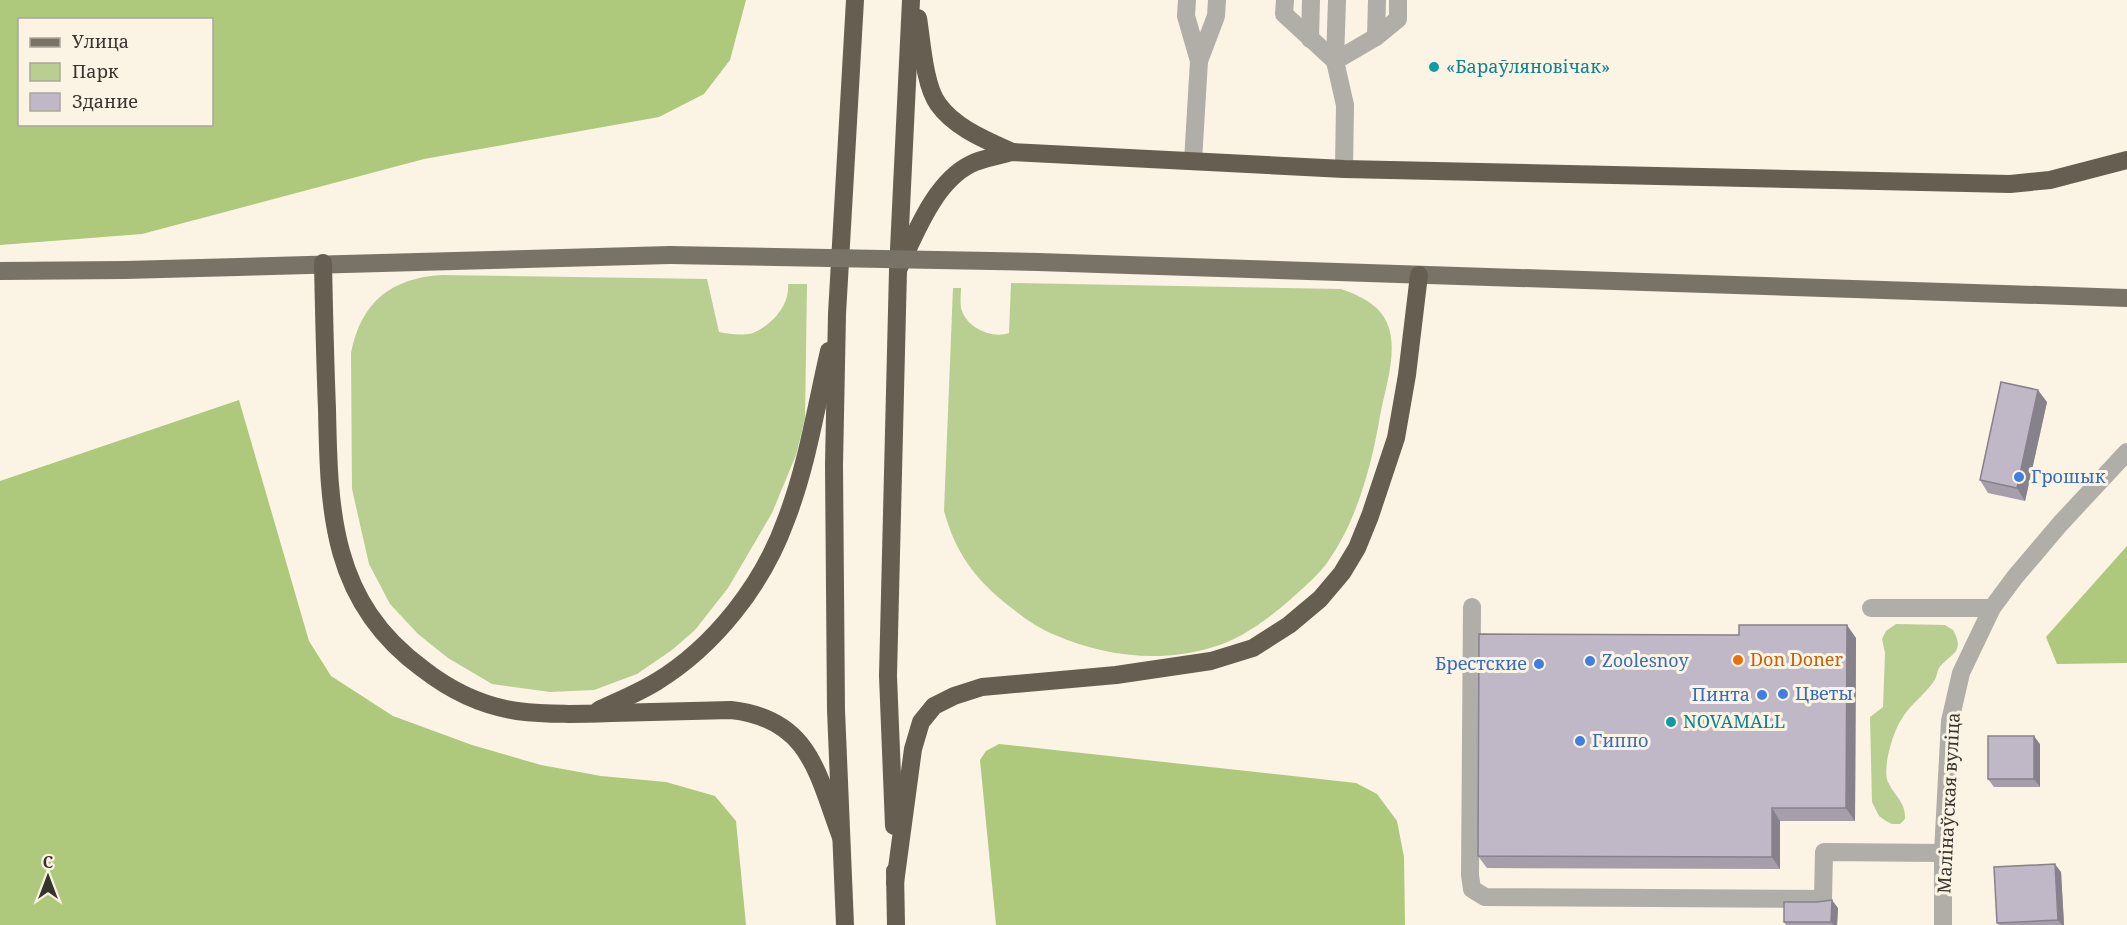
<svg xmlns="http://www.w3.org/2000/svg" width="2127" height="925" viewBox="0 0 2127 925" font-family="'Noto Serif',serif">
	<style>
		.green { fill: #b9ce91 }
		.forest { fill: #aec87c; fill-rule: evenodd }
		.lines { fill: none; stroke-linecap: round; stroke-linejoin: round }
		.minor { stroke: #b1ada7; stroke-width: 18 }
		.major { stroke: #797367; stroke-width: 18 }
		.highway { stroke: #655e51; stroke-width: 18 }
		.major-bridge { stroke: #797367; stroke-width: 18 }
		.wall { fill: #a69eab }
		.shaded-wall { fill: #87818b }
		.building { fill: #c1b8c7; stroke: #87818b; stroke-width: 1.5 }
		.culture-dot { fill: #0f9aa8; stroke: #fbf3e4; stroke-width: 2 }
		.shop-dot { fill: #3f7fe0; stroke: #fbf3e4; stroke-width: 2 }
		.food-dot { fill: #e8710a; stroke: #fbf3e4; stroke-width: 2 }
		.labels { text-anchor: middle; stroke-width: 6; stroke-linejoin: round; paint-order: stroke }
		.culture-label { font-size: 18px; fill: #0d838f; stroke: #fbf3e4; text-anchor: start }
		.shop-label { font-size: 18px; fill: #366cbe; stroke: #fbf3e4; text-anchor: start }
		.food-label { font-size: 18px; fill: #c56008; stroke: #fbf3e4; text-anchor: start }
		.street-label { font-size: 18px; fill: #37342e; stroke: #fbf3e4 }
	</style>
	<rect width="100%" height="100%" fill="#fbf3e4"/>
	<g class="green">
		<path d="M442 275 707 279 719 332C729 334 743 336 753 333 772 325 790 305 788 284H807L805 419 796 455 772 513 728 588 695 630 672 650 637 674 594 690 550 692 492 684 448 658 418 634 390 604 369 564 352 489 351 353C361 302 391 278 442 275Z"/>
		<path d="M1011 283 1341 289C1359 295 1380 305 1387 323 1399 349 1385 389 1380 416 1372 464 1357 520 1329 560 1319 575 1304 587 1291 599 1268 619 1240 640 1210 648 1158 663 1104 656 1055 635 1038 628 1024 618 1009 606 975 579 956 554 944 511L953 288H961C961 294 960 302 961 308 966 328 992 339 1009 333Z"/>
		<path d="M1896 624 1945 625 1953 630C1966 653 1950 653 1939 668 1937 672 1937 677 1934 681 1926 694 1910 704 1901 720 1893 732 1882 769 1888 782 1895 797 1906 802 1905 819L1900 824H1892L1886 821 1879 816 1872 802 1870 717 1883 707 1885 653 1882 639 1886 631Z"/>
	</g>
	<g class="forest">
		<path d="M0 0H746L730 60 704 94 659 117 424 159 142 234 0 245ZM20 20H212V124H20Z"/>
		<path d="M239 400 309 641 331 676 393 716 472 745 541 765 601 776 666 782 715 796 736 821 746 925H0V481Z"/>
		<path d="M2127 546V663L2057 664 2046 637Z"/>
		<path d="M999 744 1356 783 1377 794 1397 821 1404 857 1405 925H996L980 760 986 751Z"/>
	</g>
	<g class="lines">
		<g class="minor">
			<path d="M1187 0 1186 16 1199 61 1193 161"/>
			<path d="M1285 0 1284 14 1335 61 1376 37 1398 19V0"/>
			<path d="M1337 0 1335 61 1345 105 1344 169"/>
			<path d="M1376 37 1377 0"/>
			<path d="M1310 39 1311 0"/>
			<path d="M1199 61 1216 16 1217 0"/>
			<path d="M1472 607 1470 875 1472 889 1485 897 1823 899 1824 852 1943 853"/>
			<path d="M1871 608H1992"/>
			<path d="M1943 925V853L1950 721 1961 673 1992 608 2015 577 2060 524 2127 452"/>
		</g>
		<g class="major">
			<path d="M1038 262 2127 298"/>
			<path d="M0 271 125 270 670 255"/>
		</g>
		<g class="highway">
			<path d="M918 18C922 42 924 84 938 104 955 128 986 140 1012 152"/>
			<path d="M323 263C324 312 325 360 327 409 329 512 331 602 423 669 450 690 483 706 517 711 549 715 580 714 612 713 652 712 691 711 731 710 810 719 817 773 841 837"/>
			<path d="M898 270C915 235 934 182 971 164 983 158 999 156 1012 152L1344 169 2010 184 2050 180 2127 160"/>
			<path d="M599 710C618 701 638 693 656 682 715 646 763 584 786 520 807 466 816 407 829 351"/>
			<path d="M894 826 888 676 898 270 911 0"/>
			<path d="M895 871 896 925"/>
			<path d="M895 883 913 749 921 722 934 706 954 696 982 687 1116 675 1211 661 1253 648 1289 625 1320 599 1342 573 1357 548 1370 516 1396 438 1407 375 1419 275"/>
			<path d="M845 925 836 710 834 465 837 314 855 0"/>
		</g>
		<path class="major-bridge" d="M670 255 1038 262"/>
	</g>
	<g class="wall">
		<path d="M2047 402 2025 501 1988 493 1980 480Z"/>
		<path d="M1856 638 1855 821H1780V869L1487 868 1478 856Z"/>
		<path d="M2040 744V787H1994L1988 779Z"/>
		<path d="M2061 872 2064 925H1999L1997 923Z"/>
		<path d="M1838 908 1837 925H1786L1784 922Z"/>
	</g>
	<g class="shaded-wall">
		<path d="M2038 390 2047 402 2025 501 2017 488Z"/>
		<path d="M1847 625 1856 638 1855 821 1846 808Z"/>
		<path d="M2034 736 2040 744V787L2034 779Z"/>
		<path d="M1772 808 1780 821V869L1772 857Z"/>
		<path d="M2055 864 2061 872 2064 925H2062L2058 920Z"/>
		<path d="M1832 900 1838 908 1837 925H1834L1831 922Z"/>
	</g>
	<g class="building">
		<path d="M2001 382 2038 390 2017 488 1980 480Z"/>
		<path d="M1739 625H1847L1846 808H1772V857L1478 856 1479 634 1739 635Z"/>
		<rect x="1988" y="736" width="46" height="43"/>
		<path d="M2055 864 2058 920 1997 923 1994 867Z"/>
		<path d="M1832 900 1831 922H1784V902H1817Z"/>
	</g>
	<g class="culture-dot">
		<circle cx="1434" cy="67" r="6"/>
		<circle cx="1671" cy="722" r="6"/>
	</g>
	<g class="shop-dot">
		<circle cx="2019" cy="477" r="6"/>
		<circle cx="1590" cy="661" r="6"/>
		<circle cx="1539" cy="664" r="6"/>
		<circle cx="1783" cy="694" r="6"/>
		<circle cx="1762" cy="695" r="6"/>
		<circle cx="1580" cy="741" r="6"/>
	</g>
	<circle class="food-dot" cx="1738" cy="660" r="6"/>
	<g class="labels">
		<g class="culture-label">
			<text x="1446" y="73">«Бараўляновічак»</text>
			<text x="1683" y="728">NOVAMALL</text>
		</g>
		<g class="shop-label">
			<text x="2031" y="483">Грошык</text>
			<text x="1602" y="667">Zoolesnoy</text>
			<text x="1527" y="670" text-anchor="end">Брестские</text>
			<text x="1795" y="700">Цветы</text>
			<text x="1750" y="701" text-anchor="end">Пинта</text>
			<text x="1592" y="747">Гиппо</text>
		</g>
		<g class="food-label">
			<text x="1750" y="666">Don Doner</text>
		</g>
		<g class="street-label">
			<text transform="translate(1949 803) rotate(-87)" y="6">Малінаўская вуліца</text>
		</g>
	</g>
	<rect x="18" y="18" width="195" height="108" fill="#fbf3e4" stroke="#ada79b" stroke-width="1.5"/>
	<rect x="30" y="38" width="30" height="9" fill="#797367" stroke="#ada79b" stroke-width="1.5"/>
	<text x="72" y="48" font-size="18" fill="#37342e">Улица</text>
	<rect x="30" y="63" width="30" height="18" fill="#b9ce91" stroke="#ada79b" stroke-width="1.5"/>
	<text x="72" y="78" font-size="18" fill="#37342e">Парк</text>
	<rect x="30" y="93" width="30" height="18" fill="#c1b8c7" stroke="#ada79b" stroke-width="1.5"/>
	<text x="72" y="108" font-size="18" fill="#37342e">Здание</text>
	<g transform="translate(48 877)" stroke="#fbf3e4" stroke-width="4.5" paint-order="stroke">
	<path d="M0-4.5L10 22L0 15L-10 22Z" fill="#37342e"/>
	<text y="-9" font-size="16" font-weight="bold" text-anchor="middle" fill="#37342e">С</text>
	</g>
</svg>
